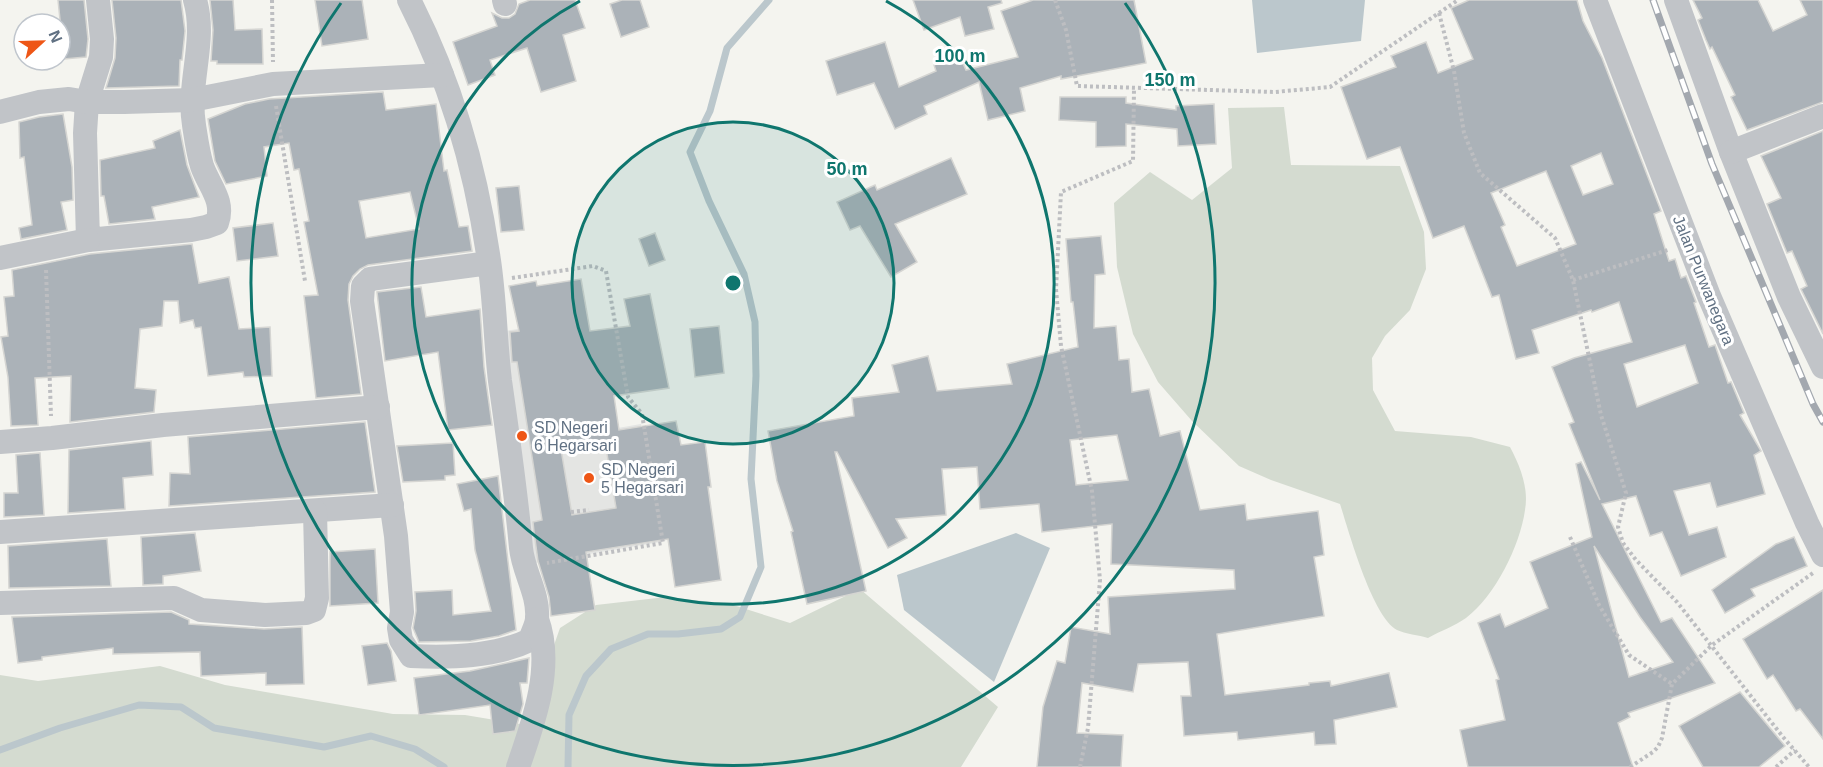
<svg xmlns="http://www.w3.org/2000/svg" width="1823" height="767" viewBox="0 0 1823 767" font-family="Helvetica,sans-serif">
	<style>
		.built { fill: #e4e5e3 }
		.green { fill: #d4dbd0 }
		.water { fill: #bbc7cc }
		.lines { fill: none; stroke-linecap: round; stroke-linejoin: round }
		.stream { stroke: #bbc7cc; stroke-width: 7 }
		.building { fill: #abb2b8; stroke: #d5d5d2; stroke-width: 1.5; fill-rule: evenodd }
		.path { stroke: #bdbec1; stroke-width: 4; stroke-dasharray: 3 3; stroke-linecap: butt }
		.minor { stroke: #c1c4c8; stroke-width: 24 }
		.rail-casing { stroke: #a3a8af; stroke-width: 7 }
		.rail { stroke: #fff; stroke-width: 4.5; stroke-dasharray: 14; stroke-linecap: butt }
		.ring { fill: none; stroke: #0f766e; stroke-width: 3 }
		.poi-dot { fill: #ee5616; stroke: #fff; stroke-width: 2 }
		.labels { text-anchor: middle; stroke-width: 6; stroke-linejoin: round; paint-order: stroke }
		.street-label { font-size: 16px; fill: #617183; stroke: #fff }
		.poi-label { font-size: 16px; fill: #617183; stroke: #fff; text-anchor: start }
		.centre { fill: #0f766e; stroke: #fff; stroke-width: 3 }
		.ring-label { font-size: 18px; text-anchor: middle; font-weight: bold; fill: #0f766e; stroke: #fff; stroke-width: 6; stroke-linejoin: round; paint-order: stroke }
	</style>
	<rect width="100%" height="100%" fill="#f4f4ef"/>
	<path class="built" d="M543 325 606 430 641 424 661 542 529 564 499 332Z"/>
	<g class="green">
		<path d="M1284 107 1291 165 1400 166 1424 232 1426 269 1410 310 1385 336 1372 358 1373 390 1395 431 1471 437 1510 447C1520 466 1529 488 1525 510 1520 546 1495 596 1466 618 1455 626 1440 631 1428 638 1419 635 1405 634 1397 630 1372 616 1349 532 1340 504L1271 480 1239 466 1192 421 1158 382 1133 334 1117 267 1114 203 1150 172 1192 200 1232 168 1228 108Z"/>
		<path d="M860 589 998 707 961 767H0V675L38 681 160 666 225 685 393 714 465 715 526 725 560 628 596 605 666 597 730 604 790 623Z"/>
	</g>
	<g class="water">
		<path d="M1252 0H1365L1361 41 1257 53Z"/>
		<path d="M1016 533 1050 548 994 682 904 610 897 575Z"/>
	</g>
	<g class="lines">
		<g class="stream">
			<path d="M0 750 60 728 139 705 181 707 214 728 324 747 371 736 415 749 444 767"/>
			<path d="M568 767 569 715 586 676 611 649 648 634H678L721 629 740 617 761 567 751 479 756 376 755 322 744 274 709 201 690 152 710 111 727 48 769 0"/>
		</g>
	</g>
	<g class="building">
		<path d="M58 0H84L88 39 86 57 64 59Z"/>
		<path d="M112 0H181L185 31 182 60H180L179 86 106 88 115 58 116 38Z"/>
		<path d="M210 0H233L235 30 262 29 263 64H217V61H211L213 30Z"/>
		<path d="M315 0H362L368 39 322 46Z"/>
		<path d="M530 0H575L585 28 563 35 576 81 541 92 527 48 490 60 495 75 468 85 453 42 497 26 492 13 502 18H509L515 14 519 4Z"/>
		<path d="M622 0H640L649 27 621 37 610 4Z"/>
		<path d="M913 0H1001L1002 3 988 7 994 29 965 36 960 17 924 30Z"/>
		<path d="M1033 0H1134L1146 63 1061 79V76L1020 88 1025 111 988 120 979 82 924 106 927 114 895 129 874 83 837 95 826 61 885 42 899 87 936 71 934 65 959 54 966 70 1018 57 1001 11Z"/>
		<path d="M1469 0H1577L1583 21 1602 58 1661 211 1654 214 1669 261 1675 259 1681 278 1686 276 1696 302 1694 303 1709 347 1715 345 1728 383 1731 382 1744 413 1740 415 1761 451 1754 455 1765 494 1717 507 1710 483 1674 491 1689 535 1717 527 1726 557 1681 576 1662 532 1650 536 1636 496 1602 504 1661 622 1672 618 1715 683 1628 713 1630 717 1618 723 1633 767H1468L1460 730 1505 720 1496 680 1499 679 1478 623 1500 614 1505 627 1548 608 1530 562 1592 537 1576 464 1581 462 1600 500 1569 424 1574 422 1552 367 1574 358 1632 342 1619 302 1592 312 1591 310 1532 330 1539 353 1516 359 1499 295 1492 297 1464 226 1433 238 1400 147 1367 159 1341 87 1396 67 1391 56 1426 42 1438 73 1473 59 1451 8ZM1601 153 1613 184 1583 195 1571 166ZM1546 171 1576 244 1517 266 1501 227 1505 225 1491 193ZM1685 345 1698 383 1637 407 1624 364ZM1594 546 1640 617 1673 662 1629 677Z"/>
		<path d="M1693 0H1758L1773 31 1807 15 1800 0H1823V102L1747 130 1731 97 1735 95 1712 47 1710 49 1706 40 1698 20 1702 18Z"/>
		<path d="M383 92 386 110 436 104 444 171 447 170 459 227 468 226 472 251 368 265 360 269 353 276 349 284 348 300 361 394 316 398 304 296 318 295 304 222 309 221 299 169 294 170 289 143 264 147 267 176 226 184 215 161 208 119 245 104 269 99ZM410 192 419 229 366 238 359 201Z"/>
		<path d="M1060 97H1126V103L1176 110V106L1214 104 1216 144 1178 146 1177 129 1126 124V146L1096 147V122L1059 120Z"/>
		<path d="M63 114 72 167 73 200 61 202 67 230 21 239 19 228 32 225 24 157 20 158 19 122 39 117Z"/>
		<path d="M180 130 187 165 199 197 152 207 155 219 109 224 104 196H101L100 160 155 148 153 141Z"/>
		<path d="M1823 131V334L1801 289 1807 286 1792 251 1787 253 1767 204 1781 198 1761 156Z"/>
		<path d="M951 158 967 194 895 224 917 262 891 277 860 226 850 230 837 202 875 185 877 190Z"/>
		<path d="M519 186 524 230 501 232 496 188Z"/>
		<path d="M273 223 278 256 237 261 233 228Z"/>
		<path d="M655 233 665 260 649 266 639 239Z"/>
		<path d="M1101 236 1105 274 1095 275 1094 328 1116 326 1119 360 1129 359 1132 392 1149 389 1160 436 1180 431 1200 510 1245 504 1247 520 1318 511 1324 555 1314 557 1324 616 1217 634 1225 695 1309 685V683L1330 681 1331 686 1389 673 1397 707 1334 720 1336 744 1315 745 1314 732 1238 740 1237 732 1184 736 1181 696H1191L1188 662 1138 664 1133 692 1082 683 1077 733 1123 735 1121 767H1037L1043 707 1057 661 1065 663 1071 627 1110 634 1108 597 1235 589 1234 570 1111 564 1112 524 1042 532 1039 504 980 509 977 467 942 469 946 515 896 519 907 538 888 548 837 452H835L866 591 807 604 791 532 793 531 777 481 768 431 854 416 852 398 899 392 892 365 928 356 937 391 1012 384 1007 364 1078 347 1073 302H1071L1066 239ZM1117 435 1128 480 1076 485 1070 440Z"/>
		<path d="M192 244 199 283 229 277 239 329 270 327 272 376 244 377 243 372 208 376 201 327 195 328 193 320 180 323 178 301H164L162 326 140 329 135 388 156 390 154 412 70 422 71 376 35 378 38 425 11 426 8 377 1 337 8 336 4 297 14 296 12 270 90 254Z"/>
		<path d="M581 279 590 331 630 326 624 299 650 294 669 388 614 396 619 430 676 421 681 445 705 442 711 487H708L721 580 675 587 668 539 586 552 595 610 551 616 549 597 538 561 534 532 533 522 542 520 517 362H512L510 332 519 331 509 286 536 281 537 286ZM605 442 616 508 572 515 561 449Z"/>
		<path d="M421 287 426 317 480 309 484 367 492 425 448 430 438 352 385 361 377 292Z"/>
		<path d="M719 326 724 373 695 377 690 329Z"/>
		<path d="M365 422 375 492 169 506 170 473 190 474 188 437Z"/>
		<path d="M151 441 153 475 123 478 125 509 68 513 69 450Z"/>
		<path d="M453 443 455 475 445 476V480L403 482 397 446Z"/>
		<path d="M40 453 44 515 4 517V493H18L16 455Z"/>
		<path d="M498 476 516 630 499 636 471 641 419 642 413 628 416 611 415 592 452 590 453 615 491 611 475 550 471 509 464 511 457 484Z"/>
		<path d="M195 533 201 571 163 576V584L143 585 141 537Z"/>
		<path d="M1794 537 1807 566 1751 589 1755 596 1725 613 1712 590 1776 544Z"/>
		<path d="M107 539 111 586 9 588 8 546Z"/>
		<path d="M375 549 378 603 330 606V552Z"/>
		<path d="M1823 590V739L1800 709 1796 711 1773 675 1767 679 1743 639Z"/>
		<path d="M171 612 189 620V624L264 629 302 627 304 684 266 685V673L201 676 200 652 113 654V648L42 657V660L18 663 12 617Z"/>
		<path d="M387 643 391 651 396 681 368 685 362 646Z"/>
		<path d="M529 658 527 683H520L523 704 515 731 493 734 490 705 419 715 414 678 470 671Z"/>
		<path d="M1740 692 1785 746 1759 767H1703L1679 726Z"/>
	</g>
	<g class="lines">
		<g class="path">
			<path d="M272 0 273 62"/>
			<path d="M1055 0 1066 30 1077 86 1275 92 1330 87 1458 0"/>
			<path d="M1439 13 1454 71 1464 133 1480 173 1555 238 1573 280 1601 415 1626 493 1618 527 1623 543 1636 560 1677 602 1783 737 1809 767"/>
			<path d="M276 106 305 281"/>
			<path d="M46 270 51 416"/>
			<path d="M512 278 593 266 606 271 628 397 642 414 663 543 547 563"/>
			<path d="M1573 280 1668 250"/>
			<path d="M571 512 589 510"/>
			<path d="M1570 537 1599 605 1629 655 1672 684"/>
			<path d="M1080 767 1088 728 1100 580 1092 491 1061 346 1056 289 1061 192 1133 161 1134 89"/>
			<path d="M1630 767 1653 752 1658 747 1662 738 1672 684 1712 645 1813 573"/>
			<path d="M1776 767 1795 750"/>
		</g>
		<g class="minor">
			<path d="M98 0 102 39 101 57 87 102 85 133 88 240 191 230 206 227 217 223C225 201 209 186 202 166 198 153 196 138 194 125 187 83 207 41 195 0"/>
			<path d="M409 0C450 80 475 166 488 254 495 296 495 339 500 381 508 437 516 492 521 548 523 571 539 594 537 618 537 625 532 633 530 640 495 657 450 658 411 656L401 640 399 628 402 612 396 536 362 301 363 286 370 279 489 263"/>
			<path d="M504 0 505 4"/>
			<path d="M1595 0 1709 296 1807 523 1823 555"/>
			<path d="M1676 0 1731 152 1789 297 1823 367"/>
			<path d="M0 112 39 102 69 99 87 102H124L192 100 273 84 442 75"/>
			<path d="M1731 152 1823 116"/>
			<path d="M0 258 88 240"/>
			<path d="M0 442 52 438 163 425 378 407"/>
			<path d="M0 532 392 505"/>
			<path d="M0 603 174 598 201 610 265 615 306 613 314 610 317 598 315 511"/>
			<path d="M518 767C534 721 554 666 537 619"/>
		</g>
		<g class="rail-casing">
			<path id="rail" d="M1653 0 1712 164 1813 404 1823 422"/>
		</g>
		<use href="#rail" class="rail"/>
	</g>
	<circle cx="733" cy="283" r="161" fill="#0f766e" fill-opacity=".12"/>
	<g class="ring">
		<circle cx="733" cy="283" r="161"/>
		<path d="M886 1A321 321 0 1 1 580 1"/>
		<path d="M1125 3A482 482 0 1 1 341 3"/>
	</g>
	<g class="poi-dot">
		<circle cx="522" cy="436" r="6"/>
		<circle cx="589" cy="478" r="6"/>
	</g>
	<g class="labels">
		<g class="street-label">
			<text transform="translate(1704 280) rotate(68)" y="6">Jalan Purwanegara</text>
		</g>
		<g class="poi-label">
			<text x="534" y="433">SD Negeri<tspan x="534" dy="18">6 Hegarsari</tspan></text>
			<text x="601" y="475">SD Negeri<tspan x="601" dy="18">5 Hegarsari</tspan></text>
		</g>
	</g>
	<circle cx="733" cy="283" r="9" class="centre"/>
	<g class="ring-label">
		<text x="960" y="62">100 m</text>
		<text x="1170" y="86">150 m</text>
		<text x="847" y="175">50 m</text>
	</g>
	<g transform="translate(42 42) rotate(68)"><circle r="28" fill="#ffffff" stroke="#c0c6cd" stroke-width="1.5"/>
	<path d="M0-4.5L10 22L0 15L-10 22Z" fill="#ee5616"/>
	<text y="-9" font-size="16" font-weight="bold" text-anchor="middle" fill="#617183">N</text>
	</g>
</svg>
